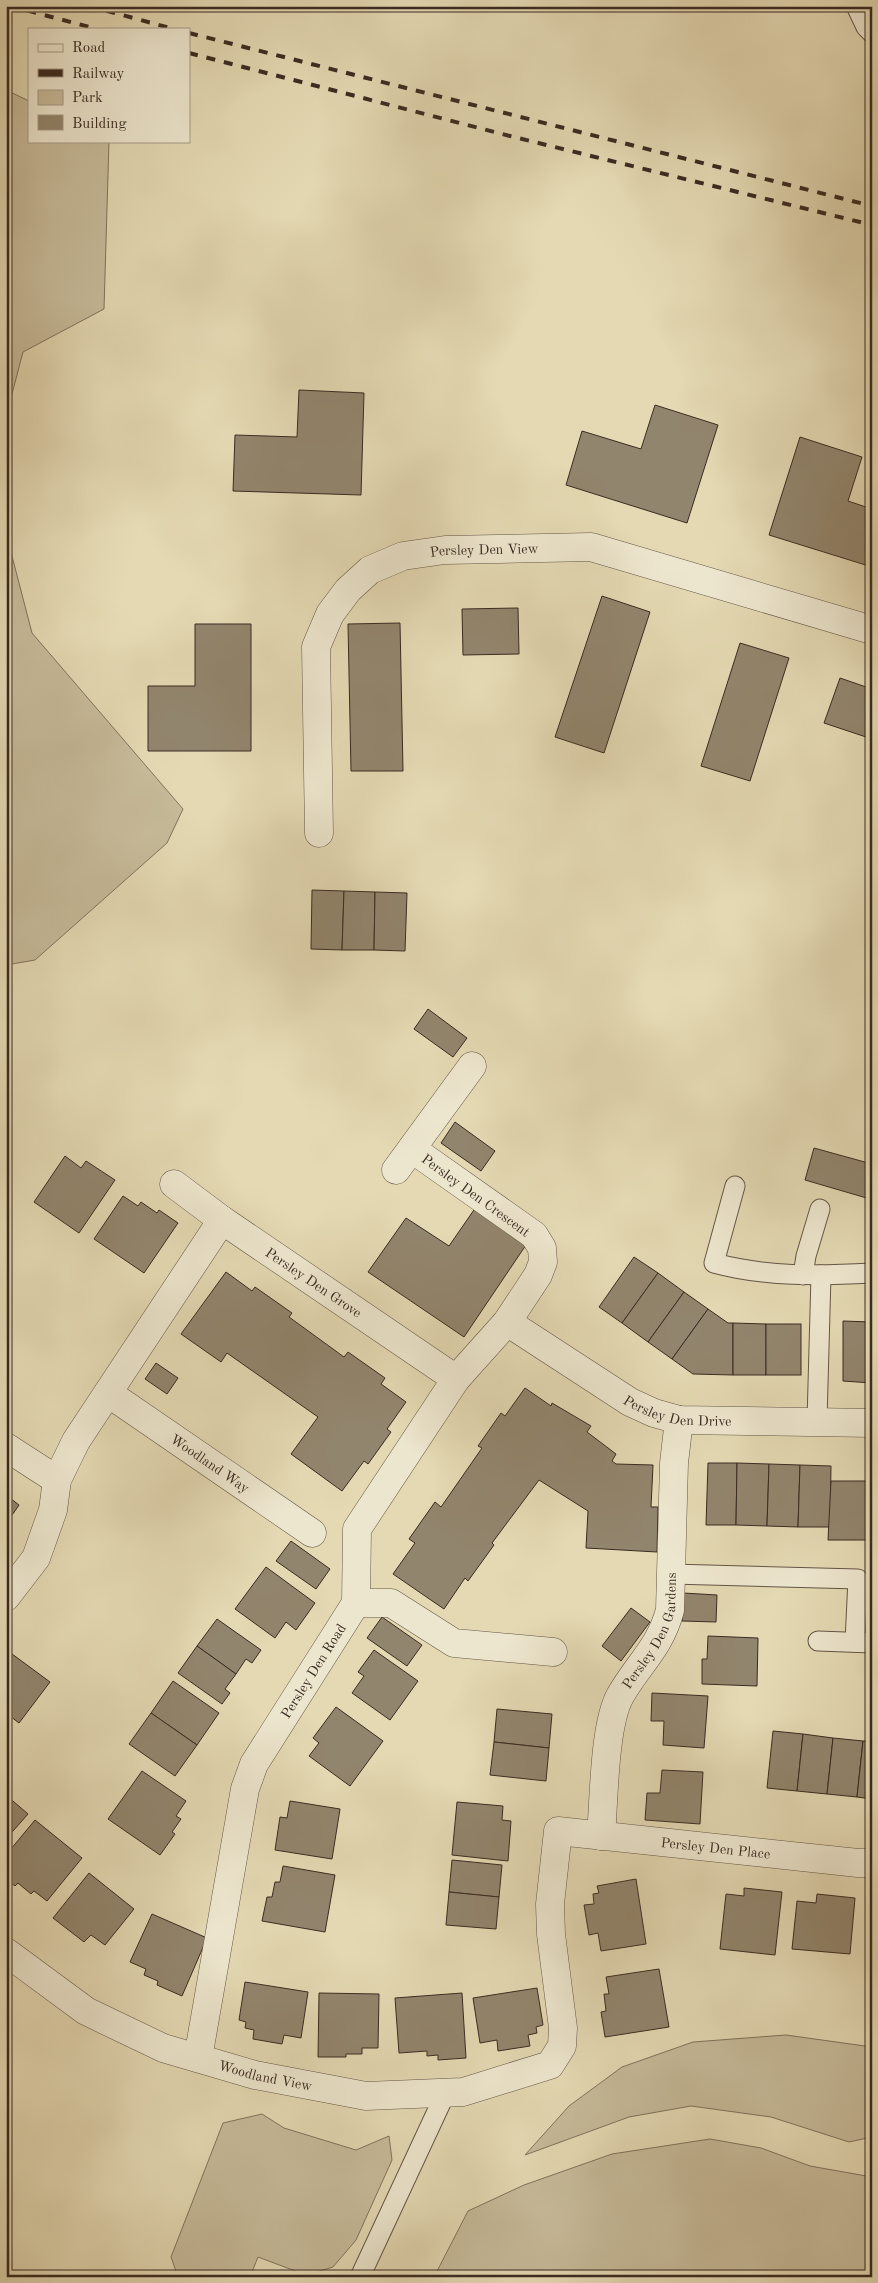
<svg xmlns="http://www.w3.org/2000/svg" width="878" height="2283" viewBox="0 0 878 2283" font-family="'Old Standard TT',serif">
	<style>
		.green { fill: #c7bb9a; stroke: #80735e }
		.building { fill: #92856d; stroke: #3a2b22 }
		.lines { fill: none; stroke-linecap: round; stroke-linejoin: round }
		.lane-casing { stroke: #645646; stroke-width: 21 }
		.street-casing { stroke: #645646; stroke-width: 29 }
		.lane { stroke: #ede6ce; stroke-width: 19 }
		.street { stroke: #ede6ce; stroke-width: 28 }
		.rail { stroke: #3a2b22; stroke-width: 4; stroke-dasharray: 9 9; stroke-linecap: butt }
		.labels { text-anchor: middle; stroke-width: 4; stroke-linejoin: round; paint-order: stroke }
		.street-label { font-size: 14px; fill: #3a2b22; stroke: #ede6ce }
	</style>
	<rect width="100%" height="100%" fill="#e4d9b3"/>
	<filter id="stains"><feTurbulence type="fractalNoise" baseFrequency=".004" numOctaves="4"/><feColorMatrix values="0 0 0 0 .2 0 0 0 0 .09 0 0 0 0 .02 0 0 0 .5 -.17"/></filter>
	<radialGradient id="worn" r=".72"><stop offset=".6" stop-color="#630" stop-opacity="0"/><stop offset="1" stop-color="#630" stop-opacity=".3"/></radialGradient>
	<g class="green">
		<path d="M6 90 29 101V141H109L104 309 23 352 6 417Z"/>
		<path d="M6 533 32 633 183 809 167 843 35 960 6 965Z"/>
		<path d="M786 2035 872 2047V2137L849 2142 771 2117 691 2106 629 2117 525 2155 569 2106 622 2067 693 2042Z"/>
		<path d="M262 2114 284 2128 356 2150 389 2136 392 2160 356 2240 333 2267 306 2275 258 2257 250 2277H178L171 2257 223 2123Z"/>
		<path d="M710 2139 761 2148 810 2166 872 2177V2276L434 2277 468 2211 524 2185 612 2154Z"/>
	</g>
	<g class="building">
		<path d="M299 390 364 393 361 495 233 491 235 435 297 437Z"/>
		<path d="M655 405 718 425 687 523 566 485 582 431 641 449Z"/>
		<path d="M800 437 862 457 848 501 872 509V567L769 535Z"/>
		<path d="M602 596 650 612 604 753 555 737Z"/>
		<path d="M518 608 519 654 463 655 462 609Z"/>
		<path d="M400 623 403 771H351L348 624Z"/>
		<path d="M195 624H251V751H148V686H195Z"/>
		<path d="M740 643 789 658 750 781 701 766Z"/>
		<path d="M840 678 872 689V739L824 723Z"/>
		<path d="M312 890 344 891 342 950 311 949Z"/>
		<path d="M344 891 375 892 374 950H342Z"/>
		<path d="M375 892 407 893 405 951 374 950Z"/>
		<path d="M428 1009 467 1038 453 1057 414 1029Z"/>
		<path d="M455 1122 495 1151 481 1171 441 1143Z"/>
		<path d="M814 1148 872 1164V1191L870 1199 805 1180Z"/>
		<path d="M65 1156 81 1168 86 1161 115 1180 79 1233 34 1202Z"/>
		<path d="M123 1196 138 1206 141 1202 157 1213 159 1210 178 1223 144 1273 94 1239Z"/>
		<path d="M476 1207 528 1242 464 1337 368 1272 406 1218 449 1246Z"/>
		<path d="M634 1257 658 1273 622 1323 599 1307Z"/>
		<path d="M226 1272 252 1291 255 1287 292 1313 289 1317 344 1357 348 1352 385 1378 381 1384 406 1402 387 1429 391 1432 368 1464 364 1461 342 1491 291 1454 318 1417 227 1353 221 1362 181 1334Z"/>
		<path d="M658 1273 684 1292 648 1342 622 1323Z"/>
		<path d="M684 1292 708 1309 672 1359 648 1342Z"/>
		<path d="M708 1309 728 1323H733V1375L693 1374 672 1359Z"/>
		<path d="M843 1321 872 1322V1383L843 1381Z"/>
		<path d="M733 1323 766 1324V1375H733Z"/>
		<rect x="766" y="1324" width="35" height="51"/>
		<path d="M156 1363 178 1378 167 1394 145 1379Z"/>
		<path d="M525 1388 551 1406 552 1403 591 1426 587 1432 616 1454 612 1461 616 1464 653 1465 651 1507H658L657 1552 586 1548 588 1511 539 1480 492 1543 494 1545 468 1581 465 1578 444 1609 393 1574 415 1543 409 1539 435 1502 441 1507 482 1448 478 1446 501 1413 505 1416Z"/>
		<path d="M708 1463H737L736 1525H706Z"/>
		<path d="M737 1463 769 1464 767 1526 736 1525Z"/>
		<path d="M769 1464 800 1465 798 1527 767 1526Z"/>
		<path d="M800 1465 831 1466 830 1527H798Z"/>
		<path d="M831 1481H872V1540H828Z"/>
		<path d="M6 1495 19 1505 6 1524Z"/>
		<path d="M291 1541 330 1569 316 1589 276 1561Z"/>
		<path d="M266 1567 315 1603 296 1630 286 1622 275 1638 235 1609Z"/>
		<path d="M683 1593 717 1595 716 1622 682 1621Z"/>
		<path d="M631 1608 650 1622 621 1661 602 1646Z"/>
		<path d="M382 1617 422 1645 407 1666 367 1638Z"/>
		<path d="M217 1619 261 1650 252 1663 246 1659 236 1674 197 1646Z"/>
		<path d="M708 1636 758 1638 757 1686 702 1684V1659H707Z"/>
		<path d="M197 1646 236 1674 225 1689 230 1693 222 1704 178 1673Z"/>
		<path d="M374 1650 418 1681 390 1720 352 1693 364 1676 358 1672Z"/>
		<path d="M8 1651 50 1682 19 1723 6 1713Z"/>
		<path d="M173 1681 219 1713 197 1745 151 1713Z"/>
		<path d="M652 1693 708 1696 704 1748 663 1745 664 1721H651Z"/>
		<path d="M336 1707 383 1741 350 1786 309 1756 319 1743 313 1738Z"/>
		<path d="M497 1709 552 1714 549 1748 494 1742Z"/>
		<path d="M151 1713 197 1745 175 1776 129 1744Z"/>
		<path d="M773 1731 803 1734 797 1791 767 1788Z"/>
		<path d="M803 1734 833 1738 827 1794 797 1791Z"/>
		<path d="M833 1738 863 1741 857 1797 827 1794Z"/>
		<path d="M863 1741H872V1799L857 1797Z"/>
		<path d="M494 1742 549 1748 546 1781 490 1775Z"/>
		<path d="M662 1770 703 1772 700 1824 645 1820 647 1793H660Z"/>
		<path d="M142 1771 186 1801 176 1816 181 1819 172 1832 175 1834 160 1855 108 1819Z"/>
		<path d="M6 1795 28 1814 6 1839Z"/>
		<path d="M290 1801 340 1809 332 1859 275 1850 280 1817 287 1818Z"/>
		<path d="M457 1802 503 1806 502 1820 511 1821 508 1861 452 1855Z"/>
		<path d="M35 1820 82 1858 47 1901 34 1891 31 1894 18 1883 15 1886 6 1879V1855Z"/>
		<path d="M452 1860 502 1865 499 1897 449 1892Z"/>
		<path d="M283 1866 335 1875 325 1932 262 1921 267 1897H272L275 1882H280Z"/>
		<path d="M89 1873 134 1909 105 1945 91 1935 84 1942 53 1918Z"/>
		<path d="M636 1879 646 1944 601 1951 598 1933 589 1935 584 1905 594 1904 593 1894 599 1893 597 1886Z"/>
		<path d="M744 1888 782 1892 775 1955 720 1949 726 1894 744 1896Z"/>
		<path d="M449 1892 499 1897 496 1929 446 1925Z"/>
		<path d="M817 1894 855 1898 850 1954 792 1949 797 1901 816 1903Z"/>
		<path d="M872 1909V1963H870L867 1910Z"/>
		<path d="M152 1914 207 1938 182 1996 157 1985 158 1981 144 1975 146 1969 130 1962Z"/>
		<path d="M659 1969 669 2027 605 2037 601 2012 606 2011 604 1994H609L606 1977Z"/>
		<path d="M245 1982 308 1992 301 2038 284 2035 282 2044 253 2039 254 2030 245 2028 246 2022 239 2020Z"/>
		<path d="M537 1988 543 2025 536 2027 537 2033 528 2035 530 2046 498 2051 497 2040 480 2043 473 1998Z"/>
		<path d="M319 1993 379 1994 378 2048H362V2054H346V2057H318Z"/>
		<path d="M462 1993 466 2058 438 2060V2055L427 2056V2051L399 2053 395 1998Z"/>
	</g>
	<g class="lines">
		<g class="lane-casing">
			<g id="lane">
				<path d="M856 6 866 27 872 33"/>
				<path d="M735 1186 714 1263C766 1277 818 1276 872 1273"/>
				<path d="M803 1275 806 1256 820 1209"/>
				<path d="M817 1421 821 1275"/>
				<path d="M671 1574 858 1579 855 1642"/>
				<path d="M818 1641 872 1643"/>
				<path d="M360 2277 446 2092"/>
			</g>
		</g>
		<g class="street-casing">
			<g id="street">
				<path id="s1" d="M319 833 316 647 330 614 348 590 370 570 403 556 445 550 591 547 872 630"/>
				<path d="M396 1170 472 1066"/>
				<path id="s2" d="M174 1184 222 1220 456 1379"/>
				<path id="s3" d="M507 1322 630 1402 654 1413 679 1420 872 1423"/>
				<path id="s4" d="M108 1393 312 1533"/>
				<path d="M6 1447 57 1480"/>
				<path d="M6 1597 36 1558 53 1510 57 1480 76 1441 222 1220"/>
				<path d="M356 1603H391L454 1643 553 1652"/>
				<path id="s5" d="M601 1836C604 1800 604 1725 620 1696 638 1664 660 1648 670 1610L674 1463 679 1420"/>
				<path id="s6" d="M6 1952 86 2011 163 2048 255 2075 366 2096 463 2092 550 2065 562 2046 563 2028 551 1934 550 1904 558 1831 858 1863H872"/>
				<path id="s7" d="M198 2058 245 1789 254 1764 356 1603 357 1529 456 1379 507 1322 538 1275 543 1262 542 1248 534 1235 412 1149"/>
			</g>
		</g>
		<use href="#lane" class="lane"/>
		<use href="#street" class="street"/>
		<g class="rail">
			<path d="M10 6 97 29"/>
			<path d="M89 6 174 29"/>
			<path d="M189 33 872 206"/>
			<path d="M189 53 510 136 872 225"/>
		</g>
	</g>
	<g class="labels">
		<g class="street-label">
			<text dy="5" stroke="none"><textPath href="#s1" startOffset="399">Persley Den View</textPath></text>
			<text transform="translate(476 1195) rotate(36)" y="5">Persley Den Crescent</text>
			<text dy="5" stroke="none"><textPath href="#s2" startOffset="171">Persley Den Grove</textPath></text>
			<text dy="5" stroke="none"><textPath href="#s3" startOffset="196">Persley Den Drive</textPath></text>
			<text dy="5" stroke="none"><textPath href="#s4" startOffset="124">Woodland Way</textPath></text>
			<text dy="5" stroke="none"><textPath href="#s5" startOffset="216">Persley Den Gardens</textPath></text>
			<text dy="5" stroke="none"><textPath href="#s7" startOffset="410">Persley Den Road</textPath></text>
			<text dy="5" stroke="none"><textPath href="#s6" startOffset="979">Persley Den Place</textPath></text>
			<text dy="5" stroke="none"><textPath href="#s6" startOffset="291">Woodland View</textPath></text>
		</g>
	</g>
	<rect width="878" height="2283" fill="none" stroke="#e4d9b3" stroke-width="25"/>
	<rect x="8" y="8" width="863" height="2268" fill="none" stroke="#3a2b22" stroke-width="2.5"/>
	<rect x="12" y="12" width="853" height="2258" fill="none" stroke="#3a2b22"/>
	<rect x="28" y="28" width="162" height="115" fill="#ede6ce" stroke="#a59b89"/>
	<rect x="38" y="44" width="25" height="8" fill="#ede6ce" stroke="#a59b89"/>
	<text x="72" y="52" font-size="15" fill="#3a2b22">Road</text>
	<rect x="38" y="69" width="25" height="8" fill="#3a2b22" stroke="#a59b89"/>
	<text x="72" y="78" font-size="15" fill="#3a2b22">Railway</text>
	<rect x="38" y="90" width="25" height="15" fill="#c7bb9a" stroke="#a59b89"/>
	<text x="72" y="102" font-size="15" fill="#3a2b22">Park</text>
	<rect x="38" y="115" width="25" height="15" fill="#92856d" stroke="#a59b89"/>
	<text x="72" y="128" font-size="15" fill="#3a2b22">Building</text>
	<rect width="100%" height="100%" filter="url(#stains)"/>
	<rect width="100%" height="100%" fill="url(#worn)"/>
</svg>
